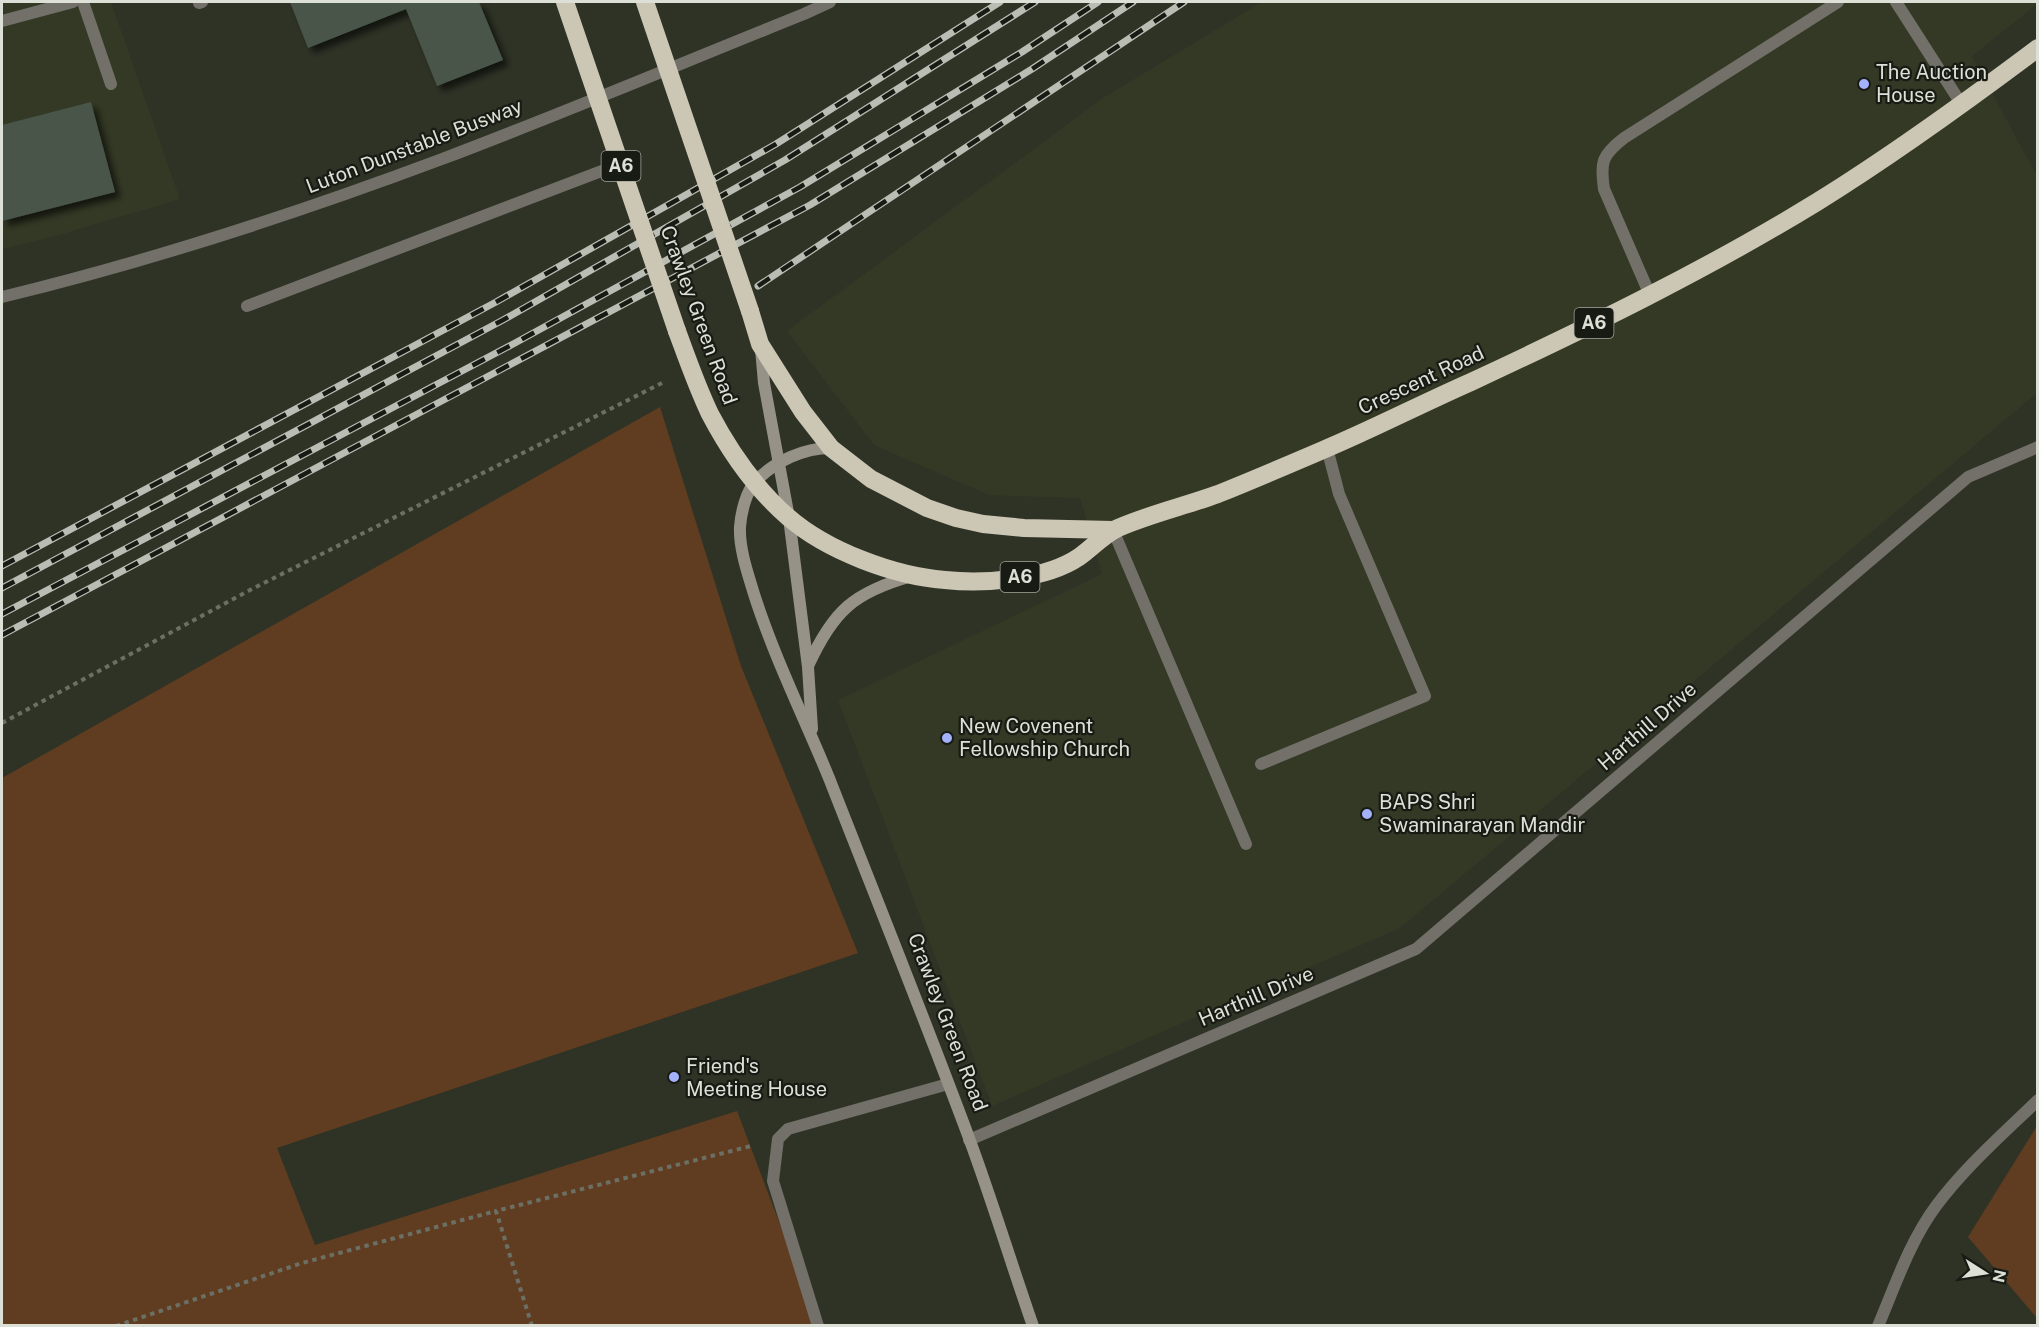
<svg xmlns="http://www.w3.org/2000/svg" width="2039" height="1327" viewBox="0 0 2039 1327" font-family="'Public Sans',sans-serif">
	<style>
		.built { fill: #343925 }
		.green { fill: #603d20 }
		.building { fill: #48554a; filter: url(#shadow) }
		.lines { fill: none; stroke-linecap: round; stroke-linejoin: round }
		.path { stroke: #6c6f64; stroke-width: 4; stroke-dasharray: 4.5 4.5; stroke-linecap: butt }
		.lane { stroke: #727069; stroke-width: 12 }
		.street { stroke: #727069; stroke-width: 12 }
		.secondary { stroke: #969288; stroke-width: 12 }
		.highway { stroke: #ccc6b5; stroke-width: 18 }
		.rail-casing { stroke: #b9bdb3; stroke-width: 7 }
		.rail { stroke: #181a14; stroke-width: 4.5; stroke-dasharray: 14; stroke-linecap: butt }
		.highway-bridge { stroke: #ccc6b5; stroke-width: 18 }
		.poi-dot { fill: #a4b2fc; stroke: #181a14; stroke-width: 2 }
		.labels { text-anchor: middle; stroke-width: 4.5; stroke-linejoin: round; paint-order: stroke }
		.shield { fill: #181a14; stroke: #a2a59c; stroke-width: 1.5 }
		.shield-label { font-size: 18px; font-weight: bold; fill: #dde0d7 }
		.poi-label { font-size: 20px; fill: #dde0d7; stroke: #181a14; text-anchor: start }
		.street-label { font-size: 20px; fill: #dde0d7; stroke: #181a14 }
	</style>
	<defs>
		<filter id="shadow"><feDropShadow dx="5.5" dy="5.5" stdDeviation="3" flood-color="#0009"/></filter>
	</defs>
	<rect width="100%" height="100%" fill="#2f3326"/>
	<g class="built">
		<path d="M2 2H111L180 199 66 233 2 249Z"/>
		<path d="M1262 2H2037V4L1972 56 2037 176V393L1400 928 992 1106 838 700 1102 574 1080 498 989 495 874 445 787 331 1103 98Z"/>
	</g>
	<g class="green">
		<path d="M660 407 741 666 858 953 277 1148 315 1245 737 1111 818 1325H2V778Z"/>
		<path d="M2037 1126H2038L2037 1318 1968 1237Z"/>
	</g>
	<g class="building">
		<path d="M290 2H479L503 60 437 86 406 9 308 48Z"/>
		<path d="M91 102 115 192 2 221V125Z"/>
	</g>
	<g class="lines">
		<g class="path">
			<path d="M2 723 250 590 666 381"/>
			<path d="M116 1326 302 1263 496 1211"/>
			<path d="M532 1326 496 1211 751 1146"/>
		</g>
		<g class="lane">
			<path d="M83 2 111 84"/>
			<path d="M1896 2 1962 105"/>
			<path d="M199 3 202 2"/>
			<path d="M2 21 73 2"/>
			<path d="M1650 295 1604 189C1600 162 1602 155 1624 138L1838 2"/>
			<path d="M2 297C151 261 298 213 442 159 564 113 684 62 804 14L830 2"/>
			<path d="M247 306 620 164"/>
			<path d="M1113 530 1246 844"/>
			<path d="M1261 764 1425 696 1339 494 1327 448"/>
			<path d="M818 1326 773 1181 778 1139 788 1129 948 1084"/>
		</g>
		<g class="street">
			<path d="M969 1140 1416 949 1968 477 2038 447"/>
			<path d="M1878 1326C1895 1286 1910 1241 1936 1206 1965 1167 2003 1134 2038 1100"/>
		</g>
		<g class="secondary">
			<path d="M761 349 764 383 789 518 808 667 812 729"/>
			<path d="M831 448C804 448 775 461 756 481 746 491 741 513 740 527 739 549 748 574 754 594 774 657 804 717 829 778 876 898 924 1017 969 1138 992 1200 1011 1263 1033 1326"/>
			<path d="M808 666C833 611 854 592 912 576"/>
		</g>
		<g class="highway">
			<path d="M750 311 760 344 803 412 831 448 871 479 927 508 956 518 983 524 1024 528 1113 530"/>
			<path d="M677 331C687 358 697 387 710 414 730 452 756 489 788 517 827 551 894 576 945 580 984 584 1045 580 1079 557 1092 548 1103 535 1118 528 1150 514 1185 506 1218 494 1253 480 1288 465 1323 450 1373 429 1421 404 1471 382 1589 327 1706 270 1817 202 1893 155 1966 102 2038 48"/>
		</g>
		<g class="rail-casing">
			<g id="rail">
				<path d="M758 286 1184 2"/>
				<path d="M2 566 496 302 776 144 1000 2"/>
				<path d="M2 588 503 320 785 160 1035 2"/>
				<path d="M2 614 515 343 800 187 1022 52 1098 2"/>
				<path d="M2 635 810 205 1032 69 1133 2"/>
			</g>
		</g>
		<use href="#rail" class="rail"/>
		<g class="highway-bridge">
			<path d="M565 2 677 331"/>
			<path d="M645 2 750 311"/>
		</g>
	</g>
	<g class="poi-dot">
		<circle cx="1864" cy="84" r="6"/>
		<circle cx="947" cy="738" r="6"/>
		<circle cx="1367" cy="814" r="6"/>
		<circle cx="674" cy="1077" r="6"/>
	</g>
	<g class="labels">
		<g class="shield">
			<rect x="601.5" y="151" width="39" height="30" rx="4.5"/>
			<rect x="1574.5" y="308" width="39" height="30" rx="4.5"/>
			<rect x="1000.5" y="562" width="39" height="30" rx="4.5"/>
		</g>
		<g class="shield-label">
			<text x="621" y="172">A6</text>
			<text x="1594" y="329">A6</text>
			<text x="1020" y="583">A6</text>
		</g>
		<g class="poi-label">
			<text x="1876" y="79">The Auction<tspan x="1876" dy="23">House</tspan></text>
			<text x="959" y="733">New Covenent<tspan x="959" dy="23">Fellowship Church</tspan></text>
			<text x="1379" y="809">BAPS Shri<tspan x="1379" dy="23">Swaminarayan Mandir</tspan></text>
			<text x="686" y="1073">Friend's<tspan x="686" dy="23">Meeting House</tspan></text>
		</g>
		<g class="street-label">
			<text transform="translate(414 146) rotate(-21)" y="7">Luton Dunstable Busway</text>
			<text transform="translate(699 315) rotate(70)" y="7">Crawley Green Road</text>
			<text transform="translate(1421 380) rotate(-25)" y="7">Crescent Road</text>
			<text transform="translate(1647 726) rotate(-41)" y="7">Harthill Drive</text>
			<text transform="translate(1256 996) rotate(-23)" y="7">Harthill Drive</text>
			<text transform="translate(948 1022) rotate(69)" y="7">Crawley Green Road</text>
		</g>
	</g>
	<rect width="2039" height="1327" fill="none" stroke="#dde0d7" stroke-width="6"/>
	<g transform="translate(1985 1273) rotate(102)" stroke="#181a14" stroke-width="4.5" paint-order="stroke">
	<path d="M0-4.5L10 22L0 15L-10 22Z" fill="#dde0d7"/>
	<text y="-9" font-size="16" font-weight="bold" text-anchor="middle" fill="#dde0d7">N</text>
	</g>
</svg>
